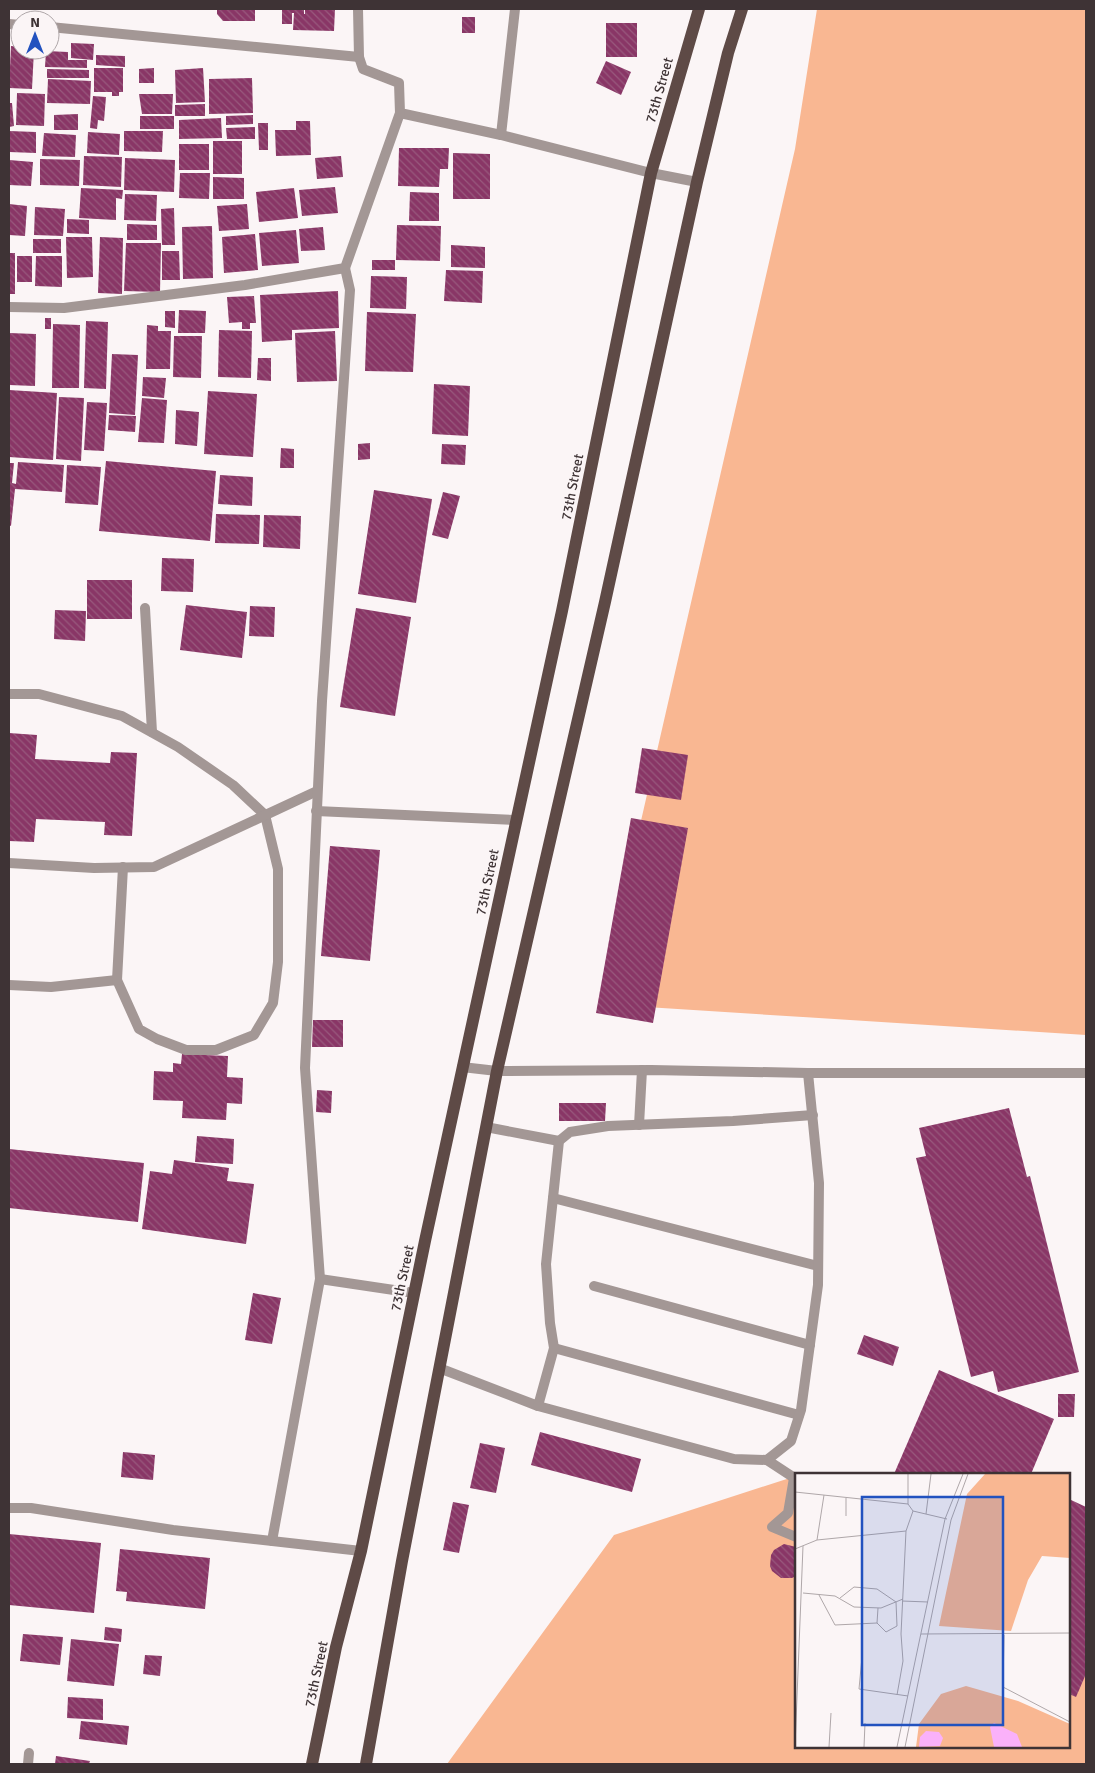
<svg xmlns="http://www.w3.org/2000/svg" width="1095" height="1773" viewBox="0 0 1095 1773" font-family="Signika,sans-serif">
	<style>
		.grass { fill: #f9b792 }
		.building { fill: url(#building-back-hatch) }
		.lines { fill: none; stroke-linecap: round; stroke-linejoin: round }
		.lane { stroke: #a39795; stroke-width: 10 }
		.street { stroke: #a39795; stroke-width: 10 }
		.primary { stroke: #5e4a46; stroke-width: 12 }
		.labels { text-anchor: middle; stroke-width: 5; stroke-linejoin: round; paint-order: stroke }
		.street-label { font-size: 14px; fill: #3e3335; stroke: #fbf5f6 }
		.inset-road { fill: none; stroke: #afa7a9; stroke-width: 1 }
		.view { fill: #2252bf; fill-opacity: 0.15; stroke: #2252bf; stroke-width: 2.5 }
		.inset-edge { fill: none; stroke: #3e3335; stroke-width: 2.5 }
	</style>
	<defs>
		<pattern id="building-back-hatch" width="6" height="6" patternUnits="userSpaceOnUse" patternTransform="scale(1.25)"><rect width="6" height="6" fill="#893666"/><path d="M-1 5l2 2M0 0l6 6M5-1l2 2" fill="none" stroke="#98597d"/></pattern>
	</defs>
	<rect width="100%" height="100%" fill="#fbf5f6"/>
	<g class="grass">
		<path d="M817 9H1086V1035L599 1004 795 149Z"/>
		<path d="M796 1476V1747H1069V1545L1086 1550V1764H447L614 1535Z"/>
	</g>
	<g class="building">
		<path d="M217 9H255V21H223L217 14Z"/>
		<path d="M282 9H304V14H305V9H335L334 31 293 30 294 13H292V24H282Z"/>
		<rect x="462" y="17" width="13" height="16"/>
		<rect x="606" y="23" width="31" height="34"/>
		<path d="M71 43 94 44 93 60 71 58Z"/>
		<path d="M11 46 20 47V50H34L32 89 9 88Z"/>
		<path d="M46 51 68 52V60H87V68L45 67Z"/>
		<path d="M96 55 125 56V67L96 65Z"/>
		<path d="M606 61 631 72 621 95 596 83Z"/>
		<path d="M94 68H123V92H119V96H112V92H94Z"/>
		<path d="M154 68V83H139V69Z"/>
		<path d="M203 68 205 102 176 103 175 70Z"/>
		<path d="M47 69 89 70V78H47Z"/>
		<path d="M252 78 253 113 209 114V79Z"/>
		<path d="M48 79 91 81 90 104 47 103Z"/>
		<path d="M17 93 45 94 44 126 16 125Z"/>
		<path d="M139 94H173L172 114H142Z"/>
		<path d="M93 96 106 97 104 121 98 120 97 129 90 128Z"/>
		<path d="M9 103H12L14 126 9 127Z"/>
		<path d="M205 104V116H175V105Z"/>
		<path d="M78 114V130H54V115Z"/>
		<path d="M253 115V124L226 125V116Z"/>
		<rect x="140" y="116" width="34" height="13"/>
		<path d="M221 118 222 138 179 139V120Z"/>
		<path d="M296 121H310L311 155 276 156 275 130H296Z"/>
		<path d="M258 123H268V150H259Z"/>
		<path d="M255 127V139H227L226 128Z"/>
		<path d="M9 131 36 132V153L9 152Z"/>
		<path d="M124 131H163L162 152 124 151Z"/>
		<path d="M88 132 120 134 119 155 87 153Z"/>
		<path d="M44 133 76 135 75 157 42 156Z"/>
		<rect x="213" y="141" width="29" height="33"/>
		<rect x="179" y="144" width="30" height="26"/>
		<path d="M399 148H449L448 169H440L439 187 398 186Z"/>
		<path d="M453 153 490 154V199H453Z"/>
		<path d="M84 156 122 157 121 187 83 185Z"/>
		<path d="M341 156 343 177 317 179 315 158Z"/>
		<path d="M125 158 175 160 174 192 124 190Z"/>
		<path d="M40 159 80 160 79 186 40 185Z"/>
		<path d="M9 160 33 162 31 186 9 185Z"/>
		<path d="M180 173H210L209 199 179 198Z"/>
		<path d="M213 177 244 178V199H213Z"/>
		<path d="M335 187 338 213 302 216 299 190Z"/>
		<path d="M81 188 123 190 122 199 116 198V220L79 218Z"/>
		<path d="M294 188 298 218 259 222 256 192Z"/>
		<path d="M410 192 439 193V221H409Z"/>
		<path d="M125 194 157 195 156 221 124 220Z"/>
		<path d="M9 204 27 206 25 236 9 235Z"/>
		<path d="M247 204 249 229 219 231 217 206Z"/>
		<path d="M35 207 65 209 63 236 34 235Z"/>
		<path d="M174 208 175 245H162L161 209Z"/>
		<path d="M67 219 89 220V234L67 233Z"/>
		<path d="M127 224 157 225V240H127Z"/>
		<path d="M397 225 441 226 440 261 396 260Z"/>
		<path d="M212 226 213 278 183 279 182 227Z"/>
		<path d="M323 227 325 250 301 251 299 229Z"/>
		<path d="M296 230 299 263 262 266 259 233Z"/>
		<path d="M255 234 258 270 224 273 222 237Z"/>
		<path d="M66 237H92L93 277 67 278Z"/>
		<path d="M100 237 123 238 122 294 98 293Z"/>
		<rect x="33" y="239" width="28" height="14"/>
		<path d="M126 243H161L160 292 124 291Z"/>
		<path d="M451 245 485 247V268L451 267Z"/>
		<path d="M162 251H179L180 280H162Z"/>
		<rect x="9" y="253" width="6" height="41"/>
		<rect x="17" y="256" width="15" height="26"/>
		<path d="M36 256H62V287L35 286Z"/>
		<rect x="372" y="260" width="23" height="10"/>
		<path d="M446 270 483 271 482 303 444 301Z"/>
		<path d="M371 276 407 277 406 309 370 308Z"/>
		<path d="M338 291 339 328 292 330V340L262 342 260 295Z"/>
		<path d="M254 296 256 323H250V329H242V322L229 323 227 297Z"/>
		<path d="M179 310 206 311 205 333H178Z"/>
		<path d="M165 311H175V328L165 327Z"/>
		<path d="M367 312 416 314 413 372 365 371Z"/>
		<rect x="45" y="318" width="6" height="11"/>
		<path d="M86 321 108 322 106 389 84 388Z"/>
		<path d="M53 324 80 325 79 388H52Z"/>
		<path d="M147 325 158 326V331H171L170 369H146Z"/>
		<path d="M219 330 252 331 251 378 218 377Z"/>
		<path d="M335 331 337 381 297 382 295 333Z"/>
		<path d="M9 333 36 334 35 386 9 385Z"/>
		<path d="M174 336H202L201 378 173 377Z"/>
		<path d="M112 354 138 355 135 415 109 413Z"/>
		<path d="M258 358H271V381L257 380Z"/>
		<path d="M143 377 166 378 164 398 142 396Z"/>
		<path d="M434 384 470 386 468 436 432 434Z"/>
		<path d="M9 390 57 393 53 460 9 457Z"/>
		<path d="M208 391 257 394 253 457 204 454Z"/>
		<path d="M59 397 84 398 81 461 56 459Z"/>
		<path d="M142 398 167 400 164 443 138 442Z"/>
		<path d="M87 402 107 403 104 451 84 450Z"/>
		<path d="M176 410 199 412 197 446 175 444Z"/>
		<path d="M109 415 136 416 135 432 108 430Z"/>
		<path d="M370 443V459L358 460V444Z"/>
		<path d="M442 444 466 445 465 465 441 464Z"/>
		<path d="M281 448 294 449V468H280Z"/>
		<path d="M106 461 216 471 210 541 99 531Z"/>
		<path d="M18 462 64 465 62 492 15 489 11 526 9 525V463H14L12 483 16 484Z"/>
		<path d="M67 465 101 467 98 505 65 503Z"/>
		<path d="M220 475 253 477 252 506 218 504Z"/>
		<path d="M374 490 432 499 416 603 358 594Z"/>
		<path d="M443 492 460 496 448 539 432 535Z"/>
		<path d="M216 514 260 515 259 544 215 543Z"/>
		<path d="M264 515 301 516 300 549 263 547Z"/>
		<path d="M162 558 194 559 193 592 161 591Z"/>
		<rect x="87" y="580" width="45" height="39"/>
		<path d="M186 605 247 612 242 658 180 650Z"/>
		<path d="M250 606 275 607 274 637 249 636Z"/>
		<path d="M356 608 411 617 395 716 340 707Z"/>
		<path d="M55 610 86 611 85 641 54 639Z"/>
		<path d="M9 733 37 735 35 759 110 763 111 752 137 753 132 836 104 835 105 822 36 819 34 842 9 841Z"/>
		<path d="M642 748 688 755 681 800 635 793Z"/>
		<path d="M631 818 688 828 653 1023 596 1013Z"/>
		<path d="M330 846 380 850 370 961 321 956Z"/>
		<path d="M313 1020H343V1047H312Z"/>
		<path d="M182 1054 228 1056 227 1077 243 1078 242 1104 227 1103 226 1120 182 1118 183 1101 153 1100 154 1071 173 1072V1063L181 1064Z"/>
		<path d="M317 1090 332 1091 331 1113 316 1112Z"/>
		<path d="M559 1103H606L605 1121H559Z"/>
		<path d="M1009 1108 1027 1177 1030 1176 1079 1372 998 1392 993 1371 971 1377 916 1158 926 1156 919 1128Z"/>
		<path d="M197 1136 234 1139 233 1164 195 1162Z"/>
		<path d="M9 1149 144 1163 138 1222 9 1208Z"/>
		<path d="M174 1160 229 1168 227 1181 254 1184 246 1244 142 1229 150 1171 172 1174Z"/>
		<path d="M253 1293 281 1298 272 1344 245 1340Z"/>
		<path d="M864 1335 899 1347 893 1366 857 1354Z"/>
		<path d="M939 1370 1054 1419 1031 1474H894Z"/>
		<path d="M1058 1394H1075L1074 1417H1058Z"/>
		<path d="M540 1432 641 1459 632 1492 531 1465Z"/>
		<path d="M480 1443 505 1448 496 1493 470 1488Z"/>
		<path d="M123 1452 155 1455 153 1480 121 1477Z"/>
		<path d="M1069 1499 1086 1507V1674L1076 1697 1069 1694Z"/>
		<path d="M453 1502 469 1505 459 1553 443 1550Z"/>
		<path d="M9 1534 101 1543 94 1613 9 1605Z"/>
		<path d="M784 1544 796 1547V1576L792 1578H781L772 1571 770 1566 771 1555 774 1550Z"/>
		<path d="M120 1549 210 1558 205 1609 126 1601 127 1592 116 1591Z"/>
		<path d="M105 1627 122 1629 121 1642 104 1640Z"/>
		<path d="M23 1634 63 1637 60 1665 20 1661Z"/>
		<path d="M71 1639 119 1644 114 1686 67 1681Z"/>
		<path d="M145 1655 162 1656 160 1676 143 1674Z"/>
		<path d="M68 1697 103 1699V1720L67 1718Z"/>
		<path d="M81 1721 129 1726 127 1745 79 1739Z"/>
		<path d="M56 1756 90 1761 89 1764H55Z"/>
	</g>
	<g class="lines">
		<g class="lane">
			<path d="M145 608 152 732"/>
			<path d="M639 1125 642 1070"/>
			<path d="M486 1127 559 1141"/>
			<path d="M553 1198 818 1266"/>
			<path d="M594 1286 810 1345"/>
			<path d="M554 1348 799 1415"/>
			<path d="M439 1368 538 1406 554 1348 550 1323 546 1264 559 1141 570 1132 608 1126 733 1121 813 1115"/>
			<path d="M538 1406 734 1459 767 1460 791 1441 801 1410 818 1285 819 1183 808 1073"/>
			<path d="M767 1460 796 1479"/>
			<path d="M794 1478 788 1513 772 1527 796 1537"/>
		</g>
		<g class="street">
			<path d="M358 9 359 57 363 69 399 83 400 113 501 135 651 173 697 182"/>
			<path d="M9 24 20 25"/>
			<path d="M50 27 359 57"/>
			<path d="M501 135 515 9"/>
			<path d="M9 307 64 308 245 285 345 268 400 113"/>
			<path d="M9 694H39L122 716 178 747 233 785 265 815 278 869V962L273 1003 254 1035 216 1050H186L157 1039 139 1029 117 980 51 987 9 985"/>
			<path d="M316 811 516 820"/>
			<path d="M9 863 94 868 154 867 317 791"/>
			<path d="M117 980 123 867"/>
			<path d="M462 1067 497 1071 651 1070 808 1073H1086"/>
			<path d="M320 1279 414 1293"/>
			<path d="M9 1508H31L173 1530 361 1551"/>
			<path d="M272 1541 320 1279 305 1068 322 701 350 290 345 268"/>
			<path d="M28 1764 29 1753"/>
		</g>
		<g class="primary">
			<path d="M312 1764 336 1647 361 1551 425 1241 562 611 651 173 699 9"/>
			<path d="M366 1764 402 1561 497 1071 605 602 697 182 728 53 742 9"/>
		</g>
	</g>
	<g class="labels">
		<g class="street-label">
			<text transform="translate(659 90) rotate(-74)" y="5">73th Street</text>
			<text transform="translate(572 487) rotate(-79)" y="5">73th Street</text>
			<text transform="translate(487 882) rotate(-78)" y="5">73th Street</text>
			<text transform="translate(402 1278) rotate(-78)" y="5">73th Street</text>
			<text transform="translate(316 1674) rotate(-78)" y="5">73th Street</text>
		</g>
	</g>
	<g transform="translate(795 1473)">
		<rect width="275" height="275" fill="#fbf5f6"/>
		<path d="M190 1H275V85L247 83 233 107 216 158 144 153 172 21ZM171 213 223 228 275 251V274H121L124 251 146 221Z" fill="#f9b792"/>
		<path d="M199 250 222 261 227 274H199L195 254ZM131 258 144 259 148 265 145 273 124 274 125 264Z" fill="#fab1fa"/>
		<path class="inset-road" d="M113 1V31L118 38 152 46M0 19 113 31M51 25V43M131 41 136 1M22 67 29 22M0 76 22 67 111 58 118 38M8 120 40 123 59 134 86 135 108 126M24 122 40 152 82 150 91 159 102 153 101 129 82 116 59 114 45 125M107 128 133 129M82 150 83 135M126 161 275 160M209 162 208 214 275 249M67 184 64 216 113 223M102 222 108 188 106 161 111 58M0 274 8 73M34 274 36 240M69 274 70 250M102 274 150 46 168 1M110 274 156 47 173 1"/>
		<path class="view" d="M67 24H208V252H67Z"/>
		<rect width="275" height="275" class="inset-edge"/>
	</g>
	<rect width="1095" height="1773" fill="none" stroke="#3e3335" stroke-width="20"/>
	<g transform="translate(35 35)"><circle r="24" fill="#fbf5f6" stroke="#afa7a9"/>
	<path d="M0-4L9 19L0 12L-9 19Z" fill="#2252bf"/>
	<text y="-8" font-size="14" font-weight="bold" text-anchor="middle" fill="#3e3335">N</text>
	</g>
</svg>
